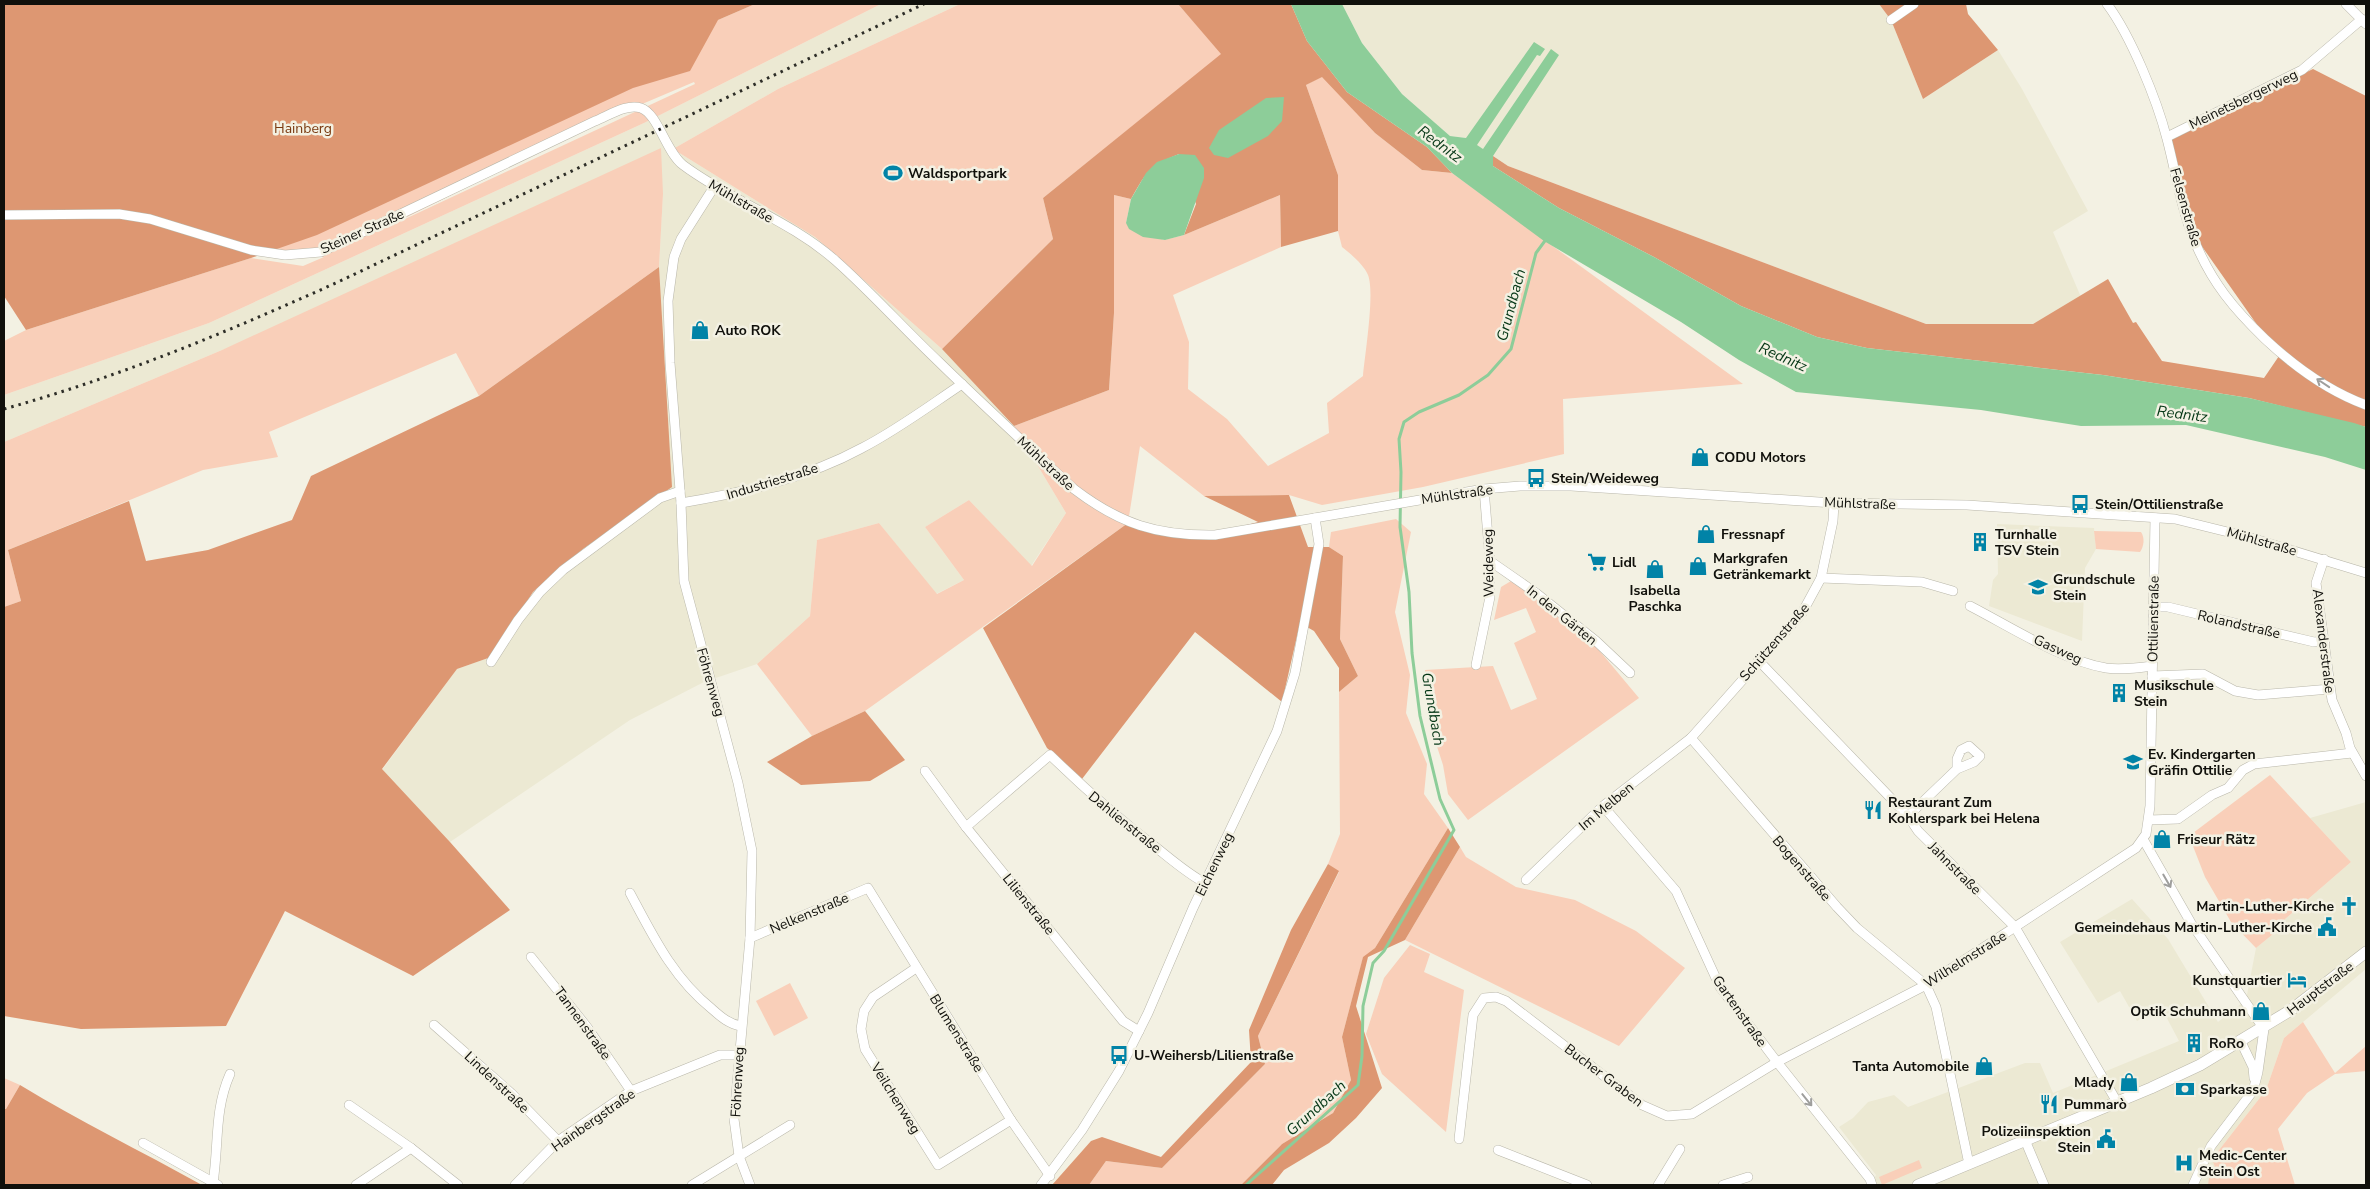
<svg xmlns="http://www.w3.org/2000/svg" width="2370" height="1189" viewBox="0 0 2370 1189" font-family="'Nunito Sans',sans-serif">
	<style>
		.built { fill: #ece9d3 }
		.green { fill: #f9cfb9; fill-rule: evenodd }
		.forest { fill: #dd9772 }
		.water { fill: #8dcd99 }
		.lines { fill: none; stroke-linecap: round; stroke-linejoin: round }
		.stream { stroke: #8dcd99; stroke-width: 3 }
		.minor-casing { stroke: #b9b7aa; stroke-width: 10 }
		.major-casing { stroke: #b9b7aa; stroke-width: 12 }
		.minor { stroke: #fff; stroke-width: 9 }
		.major { stroke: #fff; stroke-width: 11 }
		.rail { stroke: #2d2d27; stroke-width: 3; stroke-dasharray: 2.5 5; stroke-linecap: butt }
		.oneway { stroke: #9f9f9d }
		.labels { text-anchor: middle; stroke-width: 5; stroke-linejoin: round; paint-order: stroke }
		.street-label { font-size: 14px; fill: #10100b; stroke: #f3f1e3 }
		.park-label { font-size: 14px; fill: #7a3a11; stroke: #f3f1e3 }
		.poi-label { font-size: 14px; font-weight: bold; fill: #10100b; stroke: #f3f1e3; text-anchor: start }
		.water-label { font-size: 15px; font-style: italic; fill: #043615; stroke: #f3f1e3 }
	</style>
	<rect width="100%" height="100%" fill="#f3f1e3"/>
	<g class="built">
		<path d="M881 4H960L778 89 673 149 815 237 942 349 1014 426 1066 513 1031 566 969 500 925 527 964 580 936 594 879 523 817 540 810 616 757 664 704 682 630 720 450 842 382 770 457 669 491 657 533 592 583 549 659 267 663 194 222 350 4 442V395L209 323 644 123Z"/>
		<path d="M1342 4H1879L1891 20 1923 99 1998 50 2022 89 2088 211 2053 232 2081 297 2033 324H1926L1508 166 1466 138 1450 136 1402 94 1362 43Z"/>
		<path d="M1997 524 2094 528 2096 549 2085 568 2082 641 1989 606 1993 580 1998 574Z"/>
		<path d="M2366 802V969L2284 1038 2266 1090 2212 1159 2222 1185H1871L1876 1175 1839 1127 1853 1118 1868 1102 1894 1095 1908 1107 2025 1063H2040L2053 1093 2179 1041 2161 1007 2137 1021 2120 991 2098 1003 2060 942 2132 899 2168 939 2218 1022 2246 1000 2256 948 2283 926 2285 919 2351 862 2310 818Z"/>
	</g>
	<g class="green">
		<path d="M4 4 718 20 755 4H881L644 123 209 323 4 395V341L26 330 251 258 303 266 324 257H293L195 220ZM694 82 695 84 377 232 588 127Z"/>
		<path d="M960 4H1178L1222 54 1043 198 1053 239 942 349 815 237 673 149 778 89Z"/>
		<path d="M1322 76 1375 133 1422 170 1452 173 1743 384 1563 399 1564 454 1423 487 1322 505 1289 495 1204 496 1140 446 1128 523 865 711 812 736 757 664 810 616 817 540 879 523 937 594 964 580 925 527 969 500 1032 566 1066 513 1014 426 1109 390 1114 313V195L1131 199 1126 223 1164 240 1184 235 1280 195 1281 247 1173 295 1189 342 1188 389 1227 419 1268 466 1329 433 1327 403 1363 376C1365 354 1375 293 1368 275 1364 265 1351 254 1342 247L1338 231V175L1306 85Z"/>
		<path d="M661 148 663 194 659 267 479 396 456 353 269 432 278 457 203 470 8 550 21 601 4 607V442L222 350Z"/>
		<path d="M1396 519 1411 532 1395 612 1410 675 1406 713 1427 764 1424 794 1448 828 1375 948 1363 958 1342 1037 1351 1080 1333 1113 1282 1144 1241 1185H1089L1106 1161 1162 1168 1265 1064 1258 1036 1339 872 1328 864 1340 834 1339 692 1358 676 1340 639 1343 556 1329 547 1331 532Z"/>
		<path d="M2094 531 2141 532C2145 538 2144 546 2140 552L2096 549Z"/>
		<path d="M1511 581 1552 611 1598 649 1639 698 1468 820 1448 794 1443 765 1429 722 1425 670 1493 666 1511 710 1537 699 1514 643 1536 632 1526 608 1494 620 1501 587Z"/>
		<path d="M2270 775 2351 862 2285 919 2283 926 2256 948 2231 922 2205 877 2189 836Z"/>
		<path d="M1460 847 1466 857 1516 887 1575 900 1636 931 1685 968 1619 1046 1405 940Z"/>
		<path d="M1410 945 1430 954 1424 972 1464 990 1446 1132 1382 1074 1366 1034 1384 978Z"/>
		<path d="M790 983 808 1018 774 1036 756 1001Z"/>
		<path d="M2303 1022 2335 1073 2366 1046V1071L2335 1074 2307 1093 2278 1129 2295 1185H2208L2210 1170H2216L2212 1159 2266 1090 2284 1038Z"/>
		<path d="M4 1078 20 1085 6 1109H4Z"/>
		<path d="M1919 1160 1922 1168 1882 1185 1879 1177Z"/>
	</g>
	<g class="forest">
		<path d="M4 4H755L718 20 690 71 633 88 317 235 251 258 26 330 4 296Z"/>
		<path d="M1178 4H1291L1307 41 1347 92 1427 147 1452 173 1422 170 1375 133 1322 77 1306 85 1338 175V231L1281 247 1280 195 1184 235 1196 204 1179 154C1149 166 1147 171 1131 199L1114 195V313L1109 390 1014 426 942 349 1053 239 1043 198 1221 54Z"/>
		<path d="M1879 4H1966L1968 14 1998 50 1923 99 1891 20Z"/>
		<path d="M2313 69 2366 96V427L2249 398 2103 375 1867 348 1817 337 1741 306 1654 257 1559 208 1493 166V156L1508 166 1926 324H2033L2108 279 2133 323 2136 322 2162 361 2264 378 2279 356 2196 238 2171 137Z"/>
		<path d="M659 267 672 487 583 549 533 592 491 657 457 669 382 769 450 842 510 910 413 976 285 911 226 1026 81 1029 4 1016V607L21 601 8 550 129 501 146 561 208 550 292 520 311 476 479 396Z"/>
		<path d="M1289 495 1308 547H1329L1343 556 1340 639 1358 676 1339 692V668L1314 631 1300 623 1282 702 1195 632 1082 779 1047 748 983 628 1128 523 1213 534 1258 522 1204 496Z"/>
		<path d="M865 711 905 760 870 781 801 785 767 762 812 736Z"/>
		<path d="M1448 828 1460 847 1405 940 1368 957 1356 1006 1382 1088 1356 1118 1329 1143 1284 1170 1272 1185H1241L1282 1144 1333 1113 1351 1080 1342 1037 1363 957 1375 948Z"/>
		<path d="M1328 864 1339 871 1258 1036 1265 1064 1162 1168 1106 1161 1089 1185H1052L1091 1141 1102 1137 1161 1157 1251 1062 1249 1030 1291 930Z"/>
		<path d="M20 1085C79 1121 141 1151 202 1185H4V1109H6Z"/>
	</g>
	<g class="water">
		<path d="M1291 4H1342L1362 43 1402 94 1450 136 1466 138 1534 42 1545 49 1540 56 1537 55 1477 145 1483 149 1551 49 1559 55 1493 156V166L1559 208 1654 257 1741 306 1817 337 1867 348 2103 375 2249 398 2354 423 2366 427V470L2325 457 2186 425 2081 426 1981 410 1796 392 1739 360 1681 322 1544 241 1452 173 1427 147 1347 92 1307 41Z"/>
		<path d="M1284 97 1282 121 1268 136 1228 158 1214 155 1209 148 1219 130 1266 98Z"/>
		<path d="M1179 154 1195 155 1204 168V178L1184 235 1165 240 1143 237 1129 229 1126 223 1131 199 1146 173 1157 162Z"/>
	</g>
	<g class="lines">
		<path class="stream" d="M1246 1185 1358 1085 1362 1056 1363 1006 1373 963 1384 951 1454 830 1440 799 1420 716 1412 653 1409 592 1400 527 1401 472 1399 439 1404 422 1419 412 1459 395 1488 375 1511 349 1536 253 1547 238"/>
		<g class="minor-casing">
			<g id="minor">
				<path d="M2107 4C2131 36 2157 100 2167 139 2176 173 2181 209 2195 242 2212 283 2234 309 2265 339 2295 367 2328 391 2366 405"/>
				<path d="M2346 4 2366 24"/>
				<path d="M1891 20 1914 4"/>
				<path d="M2167 137 2302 70 2362 19"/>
				<path d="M714 187 681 239 674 257 668 301 670 363 681 503 684 581 738 783 752 851 750 938 734 1119 739 1156 750 1185"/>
				<path d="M4 215 119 214 150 219 251 250 285 255 321 252 595 121C608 116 627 103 641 108 658 114 666 152 683 165 731 201 791 221 836 261 872 293 904 329 939 362 983 405 1029 447 1074 489 1120 524 1157 536 1215 535L1484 489 1520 486H1571L1834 503 1967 505 2175 519 2248 537 2366 573"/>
				<path d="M681 503C742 493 807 478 862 448 897 430 929 406 962 384"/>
				<path d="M2324 559 2316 583 2332 700 2346 733 2350 748 2366 776"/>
				<path d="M1490 561 1536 593 1596 641 1630 673"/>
				<path d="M1821 578 1922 582 1953 591"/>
				<path d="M1970 606C2009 626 2063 661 2106 668 2122 670 2137 668 2152 666"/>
				<path d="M2154 607H2168L2314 642 2325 641"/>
				<path d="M1758 660 1908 816 1918 831 2015 927 2117 1102"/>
				<path d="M491 662 518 620 540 592 563 570 660 498 680 491"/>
				<path d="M1476 665 1490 597V561L1484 489"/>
				<path d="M2152 676 2203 674 2235 691 2258 695 2330 689"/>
				<path d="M1691 738 1837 907 1857 928 1926 985 1936 1007 1969 1164"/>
				<path d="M925 771 966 827 1123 1021 1139 1031"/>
				<path d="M1603 806 1676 891 1720 987 1777 1062 1870 1179 1872 1185"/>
				<path d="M1908 816 1957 769 1974 762 1980 756 1969 746 1961 750 1957 759V769"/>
				<path d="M2149 820 2178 819 2212 795 2228 788 2243 770 2254 764 2352 753"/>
				<path d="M966 827 1050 755C1084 788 1120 820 1158 849 1173 861 1188 874 1205 883"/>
				<path d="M2143 839 2191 923 2264 1029 2258 1072 2253 1091 2211 1146 2193 1185"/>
				<path d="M1526 880 1603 806 1691 738 1802 613 1821 578 1833 521 1834 503"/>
				<path d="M630 893C653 936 673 978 712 1009 721 1017 729 1024 741 1026"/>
				<path d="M750 938 868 888 1011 1120 1050 1176"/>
				<path d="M531 957 587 1027 631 1091"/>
				<path d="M916 968 873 997 864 1011 861 1029 865 1049 938 1165 1011 1120"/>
				<path d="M434 1025 511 1093 558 1141"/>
				<path d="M2241 1042 2253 1067 2254 1078"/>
				<path d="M349 1105 411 1148 458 1185"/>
				<path d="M1459 1139 1473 1015 1484 998 1496 997 1506 1001 1642 1105 1667 1116 1692 1114 1777 1062 1926 985 2136 848 2146 834 2150 806 2155 518"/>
				<path d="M2025 1140 2044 1185"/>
				<path d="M143 1143 218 1185"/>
				<path d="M1498 1150 1587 1185"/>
				<path d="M213 1183C219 1145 214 1110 230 1074"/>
				<path d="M356 1185 411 1148"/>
				<path d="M515 1185 558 1141 631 1091 720 1055H738"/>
				<path d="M692 1185 790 1125"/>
				<path d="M1041 1185 1082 1130 1119 1071 1148 1013 1193 908 1277 731 1295 673 1319 544 1315 518"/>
				<path d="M1658 1185 1680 1149"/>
				<path d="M1723 1185 1748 1177"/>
			</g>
		</g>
		<g class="major-casing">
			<path id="major" d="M1918 1185 2151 1088 2200 1065 2291 1010 2366 952"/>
		</g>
		<use href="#minor" class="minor"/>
		<use href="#major" class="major"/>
		<path class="rail" d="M4 409C119 377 230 331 338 282L924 4"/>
	</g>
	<defs><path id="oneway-shaft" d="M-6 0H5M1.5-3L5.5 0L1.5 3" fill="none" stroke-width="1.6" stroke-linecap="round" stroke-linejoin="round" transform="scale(1.25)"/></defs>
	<g class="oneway">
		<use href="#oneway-shaft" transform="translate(2323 383) rotate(-146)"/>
		<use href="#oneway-shaft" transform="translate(2167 881) rotate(60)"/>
		<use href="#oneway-shaft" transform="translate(1807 1100) rotate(51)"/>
	</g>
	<defs>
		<g id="stadium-bare" transform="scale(1.5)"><path d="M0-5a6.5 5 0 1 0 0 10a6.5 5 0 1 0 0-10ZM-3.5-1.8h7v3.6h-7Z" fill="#0183a7" stroke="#f3f1e3" stroke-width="2.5" paint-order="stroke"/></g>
		<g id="shop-bare" transform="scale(1.5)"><path d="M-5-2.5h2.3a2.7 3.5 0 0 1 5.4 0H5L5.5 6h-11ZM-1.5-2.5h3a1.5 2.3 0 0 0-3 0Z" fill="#0183a7" stroke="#f3f1e3" stroke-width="2.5" paint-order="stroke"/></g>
		<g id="bus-bare" transform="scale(1.5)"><path d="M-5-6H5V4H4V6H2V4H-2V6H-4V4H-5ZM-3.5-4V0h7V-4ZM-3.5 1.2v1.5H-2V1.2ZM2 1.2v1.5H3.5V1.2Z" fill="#0183a7" stroke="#f3f1e3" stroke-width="2.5" paint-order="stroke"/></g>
		<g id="building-bare" transform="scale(1.5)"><path d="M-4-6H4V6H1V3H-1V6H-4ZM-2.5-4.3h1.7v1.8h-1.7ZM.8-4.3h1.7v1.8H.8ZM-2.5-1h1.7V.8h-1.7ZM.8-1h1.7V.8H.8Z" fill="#0183a7" stroke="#f3f1e3" stroke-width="2.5" paint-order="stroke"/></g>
		<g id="supermarket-bare" transform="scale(1.5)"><path d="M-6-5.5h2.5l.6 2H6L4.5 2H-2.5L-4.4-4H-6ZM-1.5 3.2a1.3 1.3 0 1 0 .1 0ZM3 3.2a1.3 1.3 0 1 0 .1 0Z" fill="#0183a7" stroke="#f3f1e3" stroke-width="2.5" paint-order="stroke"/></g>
		<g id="school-bare" transform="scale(1.5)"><path d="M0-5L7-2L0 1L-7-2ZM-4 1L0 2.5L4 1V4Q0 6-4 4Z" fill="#0183a7" stroke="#f3f1e3" stroke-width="2.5" paint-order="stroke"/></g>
		<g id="restaurant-bare" transform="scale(1.5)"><path d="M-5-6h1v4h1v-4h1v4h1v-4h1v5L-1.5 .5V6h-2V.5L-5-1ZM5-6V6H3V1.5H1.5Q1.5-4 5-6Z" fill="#0183a7" stroke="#f3f1e3" stroke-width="2.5" paint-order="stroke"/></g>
		<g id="church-bare" transform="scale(1.5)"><path d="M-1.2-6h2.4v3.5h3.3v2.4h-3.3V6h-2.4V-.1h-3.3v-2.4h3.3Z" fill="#0183a7" stroke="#f3f1e3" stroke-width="2.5" paint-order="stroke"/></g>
		<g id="civic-bare" transform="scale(1.5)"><path d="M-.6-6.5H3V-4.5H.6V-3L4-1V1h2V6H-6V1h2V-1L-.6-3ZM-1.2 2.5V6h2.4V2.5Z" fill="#0183a7" stroke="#f3f1e3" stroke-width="2.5" paint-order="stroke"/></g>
		<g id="hotel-bare" transform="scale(1.5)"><path d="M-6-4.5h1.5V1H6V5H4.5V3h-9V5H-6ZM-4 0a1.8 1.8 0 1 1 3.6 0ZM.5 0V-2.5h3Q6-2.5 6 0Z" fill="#0183a7" stroke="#f3f1e3" stroke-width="2.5" paint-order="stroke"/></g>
		<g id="bank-bare" transform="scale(1.5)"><path d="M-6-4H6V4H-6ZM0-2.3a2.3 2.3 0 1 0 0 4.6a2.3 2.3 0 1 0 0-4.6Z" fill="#0183a7" stroke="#f3f1e3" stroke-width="2.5" paint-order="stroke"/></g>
		<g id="hospital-bare" transform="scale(1.5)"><path d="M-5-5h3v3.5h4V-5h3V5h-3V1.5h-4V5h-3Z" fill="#0183a7" stroke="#f3f1e3" stroke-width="2.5" paint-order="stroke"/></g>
	</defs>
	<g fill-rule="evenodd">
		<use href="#stadium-bare" x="893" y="173"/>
		<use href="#shop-bare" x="700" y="330"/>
		<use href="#shop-bare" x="1700" y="457"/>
		<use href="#bus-bare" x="1536" y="478"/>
		<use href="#bus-bare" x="2080" y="504"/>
		<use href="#shop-bare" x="1706" y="534"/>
		<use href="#building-bare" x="1980" y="542"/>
		<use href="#supermarket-bare" x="1597" y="562"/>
		<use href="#shop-bare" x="1698" y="566"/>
		<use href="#shop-bare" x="1655" y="569"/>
		<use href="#school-bare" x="2038" y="587"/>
		<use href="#building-bare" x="2119" y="693"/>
		<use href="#school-bare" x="2133" y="762"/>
		<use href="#restaurant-bare" x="1873" y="810"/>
		<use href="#shop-bare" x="2162" y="839"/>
		<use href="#church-bare" x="2349" y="906"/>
		<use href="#civic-bare" x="2327" y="927"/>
		<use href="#hotel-bare" x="2297" y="980"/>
		<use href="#shop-bare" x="2261" y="1011"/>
		<use href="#building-bare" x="2194" y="1043"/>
		<use href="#bus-bare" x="1119" y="1055"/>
		<use href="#shop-bare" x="1984" y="1066"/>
		<use href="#shop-bare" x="2129" y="1082"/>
		<use href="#bank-bare" x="2185" y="1089"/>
		<use href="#restaurant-bare" x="2049" y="1104"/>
		<use href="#civic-bare" x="2106" y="1139"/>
		<use href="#hospital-bare" x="2184" y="1163"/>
	</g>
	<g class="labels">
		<g class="street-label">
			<text transform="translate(2243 99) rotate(-26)" y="5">Meinetsbergerweg</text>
			<text transform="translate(741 201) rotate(30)" y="5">Mühlstraße</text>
			<text transform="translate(2186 207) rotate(74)" y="5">Felsenstraße</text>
			<text transform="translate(362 231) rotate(-24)" y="5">Steiner Straße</text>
			<text transform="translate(1046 463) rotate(43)" y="5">Mühlstraße</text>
			<text transform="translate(772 481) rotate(-17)" y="5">Industriestraße</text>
			<text transform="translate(1457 494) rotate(-8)" y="5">Mühlstraße</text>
			<text transform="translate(1860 503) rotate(2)" y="5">Mühlstraße</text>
			<text transform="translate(2262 541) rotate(16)" y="5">Mühlstraße</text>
			<text transform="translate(1488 563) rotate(-91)" y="5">Weideweg</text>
			<text transform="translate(1562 615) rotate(39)" y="5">In den Gärten</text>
			<text transform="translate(2153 619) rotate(-89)" y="5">Ottilienstraße</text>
			<text transform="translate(2239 624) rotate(13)" y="5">Rolandstraße</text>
			<text transform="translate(2324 641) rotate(83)" y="5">Alexanderstraße</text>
			<text transform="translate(1774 642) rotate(-49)" y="5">Schützenstraße</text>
			<text transform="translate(2058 649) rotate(25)" y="5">Gasweg</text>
			<text transform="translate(711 682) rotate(74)" y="5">Föhrenweg</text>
			<text transform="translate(1606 806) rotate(-40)" y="5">Im Melben</text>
			<text transform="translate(1125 822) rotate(39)" y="5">Dahlienstraße</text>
			<text transform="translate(1214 864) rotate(-64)" y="5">Eichenweg</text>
			<text transform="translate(1802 868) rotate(49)" y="5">Bogenstraße</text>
			<text transform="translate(1955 868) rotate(45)" y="5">Jahnstraße</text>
			<text transform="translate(1029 904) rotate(51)" y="5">Lilienstraße</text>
			<text transform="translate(809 913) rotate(-23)" y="5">Nelkenstraße</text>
			<text transform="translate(1965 959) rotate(-32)" y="5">Wilhelmstraße</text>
			<text transform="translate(2320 988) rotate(-37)" y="5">Hauptstraße</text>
			<text transform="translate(1740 1011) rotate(55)" y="5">Gartenstraße</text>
			<text transform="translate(583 1023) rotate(54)" y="5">Tannenstraße</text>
			<text transform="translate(957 1033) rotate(58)" y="5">Blumenstraße</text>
			<text transform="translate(1604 1075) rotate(37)" y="5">Bucher Graben</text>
			<text transform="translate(497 1082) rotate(43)" y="5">Lindenstraße</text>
			<text transform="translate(737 1082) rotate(-87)" y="5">Föhrenweg</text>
			<text transform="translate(896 1098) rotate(58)" y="5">Veilchenweg</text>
			<text transform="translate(593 1120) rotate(-35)" y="5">Hainbergstraße</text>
		</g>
		<g class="park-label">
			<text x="303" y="133">Hainberg</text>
		</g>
		<g class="poi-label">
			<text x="908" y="178">Waldsportpark</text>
			<text x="715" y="335">Auto ROK</text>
			<text x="1715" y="462">CODU Motors</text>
			<text x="1551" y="483">Stein/Weideweg</text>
			<text x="2095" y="509">Stein/Ottilienstraße</text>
			<text x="1721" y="539">Fressnapf</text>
			<text x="1995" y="539">Turnhalle<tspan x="1995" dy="16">TSV Stein</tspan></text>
			<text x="1713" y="563">Markgrafen<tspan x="1713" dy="16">Getränkemarkt</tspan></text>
			<text x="1612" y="567">Lidl</text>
			<text x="2053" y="584">Grundschule<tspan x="2053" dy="16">Stein</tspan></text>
			<text x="1655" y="595" text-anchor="middle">Isabella<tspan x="1655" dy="16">Paschka</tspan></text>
			<text x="2134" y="690">Musikschule<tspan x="2134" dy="16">Stein</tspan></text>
			<text x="2148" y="759">Ev. Kindergarten<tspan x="2148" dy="16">Gräfin Ottilie</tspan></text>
			<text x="1888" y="807">Restaurant Zum<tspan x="1888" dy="16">Kohlerspark bei Helena</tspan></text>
			<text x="2177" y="844">Friseur Rätz</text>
			<text x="2334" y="911" text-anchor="end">Martin-Luther-Kirche</text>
			<text x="2312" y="932" text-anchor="end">Gemeindehaus Martin-Luther-Kirche</text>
			<text x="2282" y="985" text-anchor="end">Kunstquartier</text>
			<text x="2246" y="1016" text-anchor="end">Optik Schuhmann</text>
			<text x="2209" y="1048">RoRo</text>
			<text x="1134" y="1060">U-Weihersb/Lilienstraße</text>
			<text x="1969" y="1071" text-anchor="end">Tanta Automobile</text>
			<text x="2114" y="1087" text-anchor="end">Mlady</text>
			<text x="2200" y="1094">Sparkasse</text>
			<text x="2064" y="1109">Pummarò</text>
			<text x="2091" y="1136" text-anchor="end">Polizeiinspektion<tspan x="2091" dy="16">Stein</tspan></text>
			<text x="2199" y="1160">Medic-Center<tspan x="2199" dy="16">Stein Ost</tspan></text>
		</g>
		<g class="water-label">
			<text transform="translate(1440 144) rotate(37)" y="5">Rednitz</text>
			<text transform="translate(1511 305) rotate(-75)" y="5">Grundbach</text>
			<text transform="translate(1783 357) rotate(24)" y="5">Rednitz</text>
			<text transform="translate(2182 414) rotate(7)" y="5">Rednitz</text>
			<text transform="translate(1433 709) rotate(80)" y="5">Grundbach</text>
			<text transform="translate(1316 1108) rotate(-42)" y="5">Grundbach</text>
		</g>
	</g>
	<rect width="2370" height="1189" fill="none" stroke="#10100b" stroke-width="10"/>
</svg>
